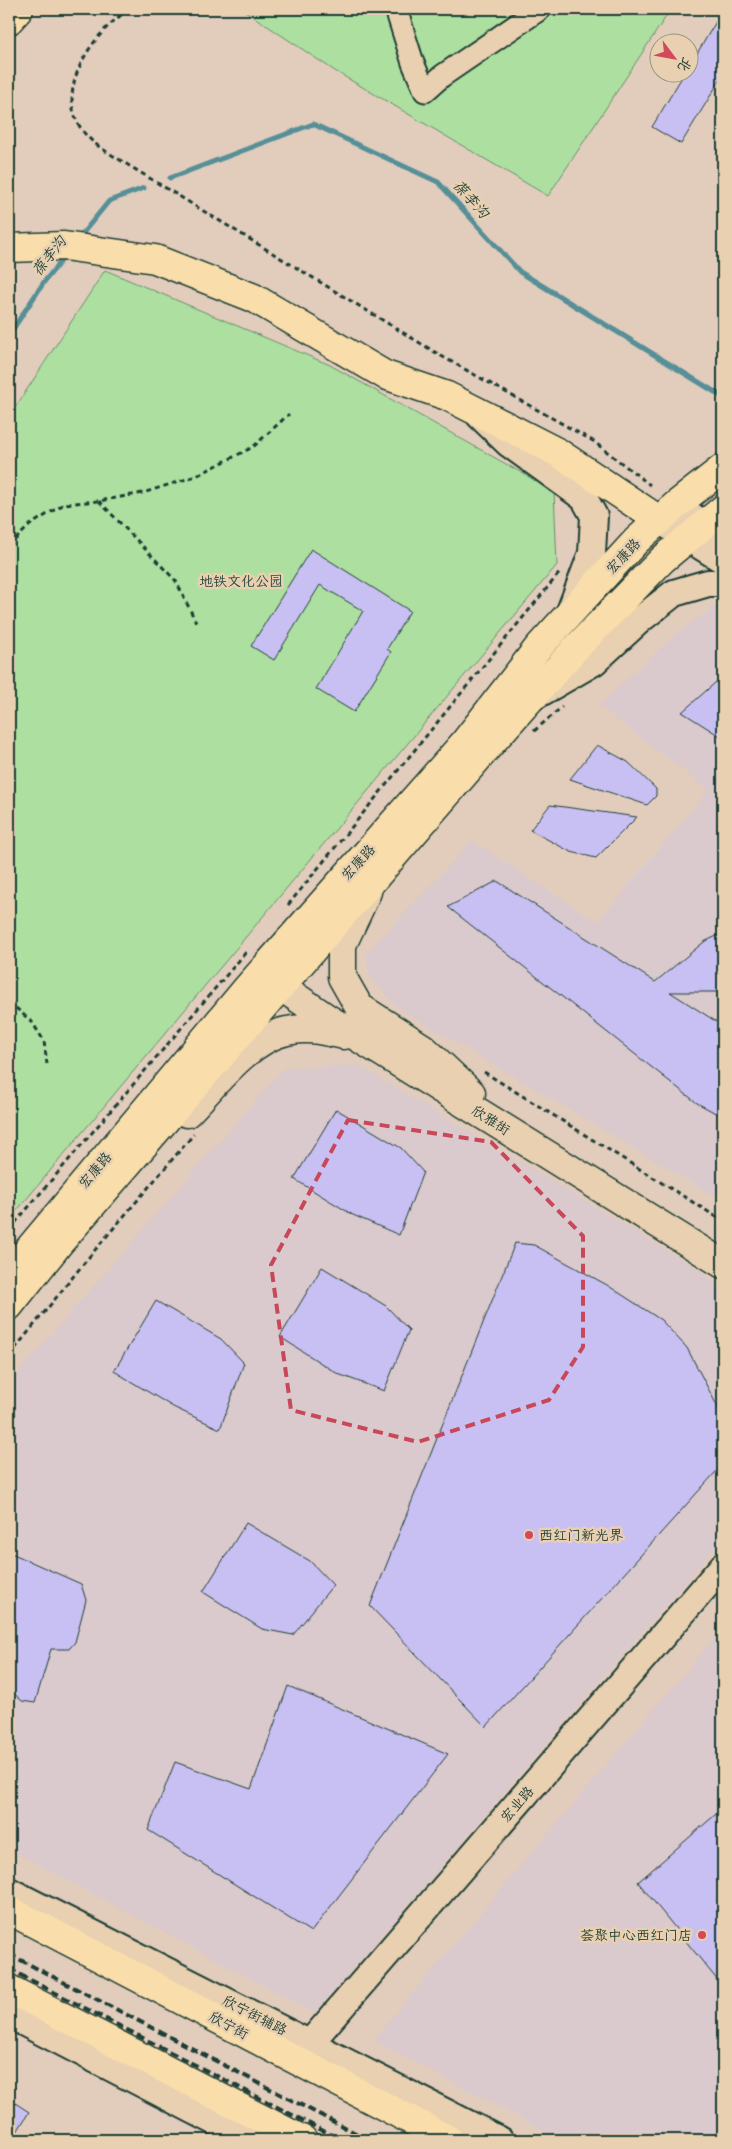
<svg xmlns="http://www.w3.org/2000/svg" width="732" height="2149" viewBox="0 0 732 2149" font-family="Mali,'LXGW WenKai TC',sans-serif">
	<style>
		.built { fill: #dac9cd }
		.green { fill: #addfa0; stroke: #668e6a }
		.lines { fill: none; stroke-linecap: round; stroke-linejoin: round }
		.stream { stroke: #568f97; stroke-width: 5 }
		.building { fill: #c8c0f3; stroke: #1f3d34 }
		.minor-casing { stroke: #1f3d34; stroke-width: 25 }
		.tertiary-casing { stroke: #1f3d34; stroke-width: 30 }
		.secondary-casing { stroke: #1f3d34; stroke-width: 31 }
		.primary-casing { stroke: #1f3d34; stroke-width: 31 }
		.motorway-casing { stroke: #1f3d34; stroke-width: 31 }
		.path { stroke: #1f3d34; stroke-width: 3; stroke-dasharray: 5 4; stroke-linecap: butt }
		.minor { stroke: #e8d0b0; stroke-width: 21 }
		.tertiary { stroke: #e8d0b0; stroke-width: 26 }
		.secondary { stroke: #e8d0b0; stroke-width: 28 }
		.primary { stroke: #f9deab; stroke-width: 28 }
		.motorway { stroke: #f9deab; stroke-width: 28 }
		.rail { stroke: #1f3d34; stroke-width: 4; stroke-dasharray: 8 4; stroke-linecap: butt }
		.marked { fill: none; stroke: #c84859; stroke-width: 4; stroke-dasharray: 10 6; stroke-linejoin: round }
		.poi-dot { fill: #d1495b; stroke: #e8d0b0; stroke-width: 2 }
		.labels { text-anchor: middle; stroke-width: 5; stroke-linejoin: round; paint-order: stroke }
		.street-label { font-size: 14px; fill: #1f3d34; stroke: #e8d0b0 }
		.park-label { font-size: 14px; fill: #264539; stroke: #e8d0b0 }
		.poi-label { font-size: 14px; fill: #1f3d34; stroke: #e8d0b0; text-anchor: start }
		.water-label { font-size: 15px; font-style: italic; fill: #24443c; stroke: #e8d0b0 }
	</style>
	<rect width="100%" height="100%" fill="#e2cdbd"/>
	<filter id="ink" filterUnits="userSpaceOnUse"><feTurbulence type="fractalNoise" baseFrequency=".02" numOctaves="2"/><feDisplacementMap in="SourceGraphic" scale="10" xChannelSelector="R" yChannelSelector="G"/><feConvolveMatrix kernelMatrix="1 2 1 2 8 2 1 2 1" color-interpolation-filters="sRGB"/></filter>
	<g filter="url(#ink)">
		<g class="built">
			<path d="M717 605 723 606V1201L398 1008 370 975 366 954 472 841 598 922 709 790 598 705 675 635Z"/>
			<path d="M358 1065 701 1271 723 1291V1538L315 2013 9 1849V1383L284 1068Z"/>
			<path d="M723 1628V2140H563L373 2040Z"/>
		</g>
		<g class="green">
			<path d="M242 9H671L548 196 335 71Z"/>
			<path d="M105 270 330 365 554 491 557 565 9 1220V417Z"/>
		</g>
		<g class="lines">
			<g class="stream">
				<path d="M170 178 313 124 438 182 520 272 723 397"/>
				<path d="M78 239 109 201 144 188"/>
				<path d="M9 335 44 282 65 256"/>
			</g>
		</g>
		<g class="building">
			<path d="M723 10V75L681 144 652 127 685 72H690V65Z"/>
			<path d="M311 549 410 611 387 649 391 652 354 712 316 689 363 611 320 585 274 660 251 646Z"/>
			<path d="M723 676V738L682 712Z"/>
			<path d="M597 745 628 762 656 789V796L647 805 570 779Z"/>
			<path d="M550 805 637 817 596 858 571 852 530 830Z"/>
			<path d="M497 881 655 982 704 942 723 933V992H670L723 1026V1117L697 1103 448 907Z"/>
			<path d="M336 1109 401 1148 423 1172 399 1235 353 1215 294 1179Z"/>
			<path d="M515 1243 534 1245 607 1285 661 1320 687 1348 723 1417V1464L486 1727 370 1606Z"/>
			<path d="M322 1267 386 1306 409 1330 384 1391 338 1374 280 1337Z"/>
			<path d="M156 1301 221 1339 244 1363 220 1429 173 1407 114 1371Z"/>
			<path d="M246 1523 310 1561 333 1585 293 1635 262 1629 203 1592Z"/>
			<path d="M9 1552 81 1584 86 1600 75 1642 69 1649H51L35 1703 22 1701 9 1689Z"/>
			<path d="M288 1686 448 1754 311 1932 148 1830 175 1762 251 1789Z"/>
			<path d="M723 1808V1987L638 1882Z"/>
			<path d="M9 2099 29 2112 12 2140H9Z"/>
		</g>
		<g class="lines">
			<g class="minor-casing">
				<path id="minor" d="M396 9 413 63 425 91 442 76 540 9"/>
			</g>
			<g class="tertiary-casing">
				<g id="tertiary">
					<path d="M480 416 508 443 584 498 594 516 592 553 569 614"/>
					<path d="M676 505 723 538"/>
					<path d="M659 520 723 560"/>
					<path d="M537 695 594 662 641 619 674 593 708 583H723"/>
					<path d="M9 1891 500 2140"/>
					<path d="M9 2015 251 2140"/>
					<path d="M310 2043 723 1566"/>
				</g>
			</g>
			<g class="secondary-casing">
				<g id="secondary">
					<path d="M367 892 342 945V977L359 1007 423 1048 471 1093"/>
					<path d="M262 974 330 1020 723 1264"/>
					<path d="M187 1113C214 1086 248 1039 287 1031 306 1026 325 1031 344 1035"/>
				</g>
			</g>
			<g class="primary-casing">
				<g id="primary">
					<path d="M9 1273 248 987 464 743 538 648 636 541 676 505 723 468"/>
					<path d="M9 1306 60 1242 498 735 574 650 663 559 723 509"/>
					<path d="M9 1910 449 2140"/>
					<path d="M9 1989 303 2140"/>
				</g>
			</g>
			<g class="motorway-casing">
				<g id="motorway">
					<path d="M9 20 19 9"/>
					<path d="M9 248 64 246 155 259 254 298 385 375 447 396 557 452 659 520"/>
				</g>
			</g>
			<g class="path">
				<path d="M128 9C119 17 108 25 100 35 75 64 57 108 90 139 100 149 116 157 128 165L443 357 593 441 650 485"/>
				<path d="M99 501 176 581 196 622"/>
				<path d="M9 546 30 525 64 504 99 501 143 493 196 476 253 447 289 414"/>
				<path d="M534 731 562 707"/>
				<path d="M288 905 561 571"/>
				<path d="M9 1002 32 1022 44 1041 47 1064"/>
				<path d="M484 1072 723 1221"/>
				<path d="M9 1230 247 951"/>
				<path d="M9 1356 89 1257 194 1134"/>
			</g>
			<use href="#minor" class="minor"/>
			<use href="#tertiary" class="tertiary"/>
			<use href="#secondary" class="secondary"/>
			<use href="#primary" class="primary"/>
			<use href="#motorway" class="motorway"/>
			<g class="rail">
				<path d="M9 1954 369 2140"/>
				<path d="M9 1969 341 2140"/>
			</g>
		</g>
	</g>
	<path class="marked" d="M348 1120 491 1142 583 1236V1347L549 1400 418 1442 291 1410 271 1265Z"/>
	<g class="poi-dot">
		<circle cx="529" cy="1535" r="5"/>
		<circle cx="702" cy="1935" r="5"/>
	</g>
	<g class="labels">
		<g class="street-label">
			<text transform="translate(623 556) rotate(-47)" y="5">宏康路</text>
			<text transform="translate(358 862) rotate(-48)" y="5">宏康路</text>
			<text transform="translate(491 1120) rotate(32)" y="5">欣雅街</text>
			<text transform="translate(95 1170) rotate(-50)" y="5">宏康路</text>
			<text transform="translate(517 1804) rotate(-49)" y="5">宏业路</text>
			<text transform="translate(255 2015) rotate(27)" y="5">欣宁街辅路</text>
			<text transform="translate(229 2025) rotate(28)" y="5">欣宁街</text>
		</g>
		<g class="park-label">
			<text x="241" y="586">地铁文化公园</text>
		</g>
		<g class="poi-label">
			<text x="539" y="1540">西红门新光界</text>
			<text x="692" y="1940" text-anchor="end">荟聚中心西红门店</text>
		</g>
		<g class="water-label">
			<text transform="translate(471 199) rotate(48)" y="5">葆李沟</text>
			<text transform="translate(49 256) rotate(-52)" y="5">葆李沟</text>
		</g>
	</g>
	<rect width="732" height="2149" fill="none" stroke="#e8d0b0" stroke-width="30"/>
	<rect x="15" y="15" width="702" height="2119" fill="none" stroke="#1f3d34" stroke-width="2" filter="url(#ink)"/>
	<g transform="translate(674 58) rotate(122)"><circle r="24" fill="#e8d0b0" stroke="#98957e"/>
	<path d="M0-4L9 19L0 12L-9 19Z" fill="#d1495b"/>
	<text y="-8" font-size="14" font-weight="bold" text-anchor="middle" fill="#1f3d34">北</text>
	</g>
</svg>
